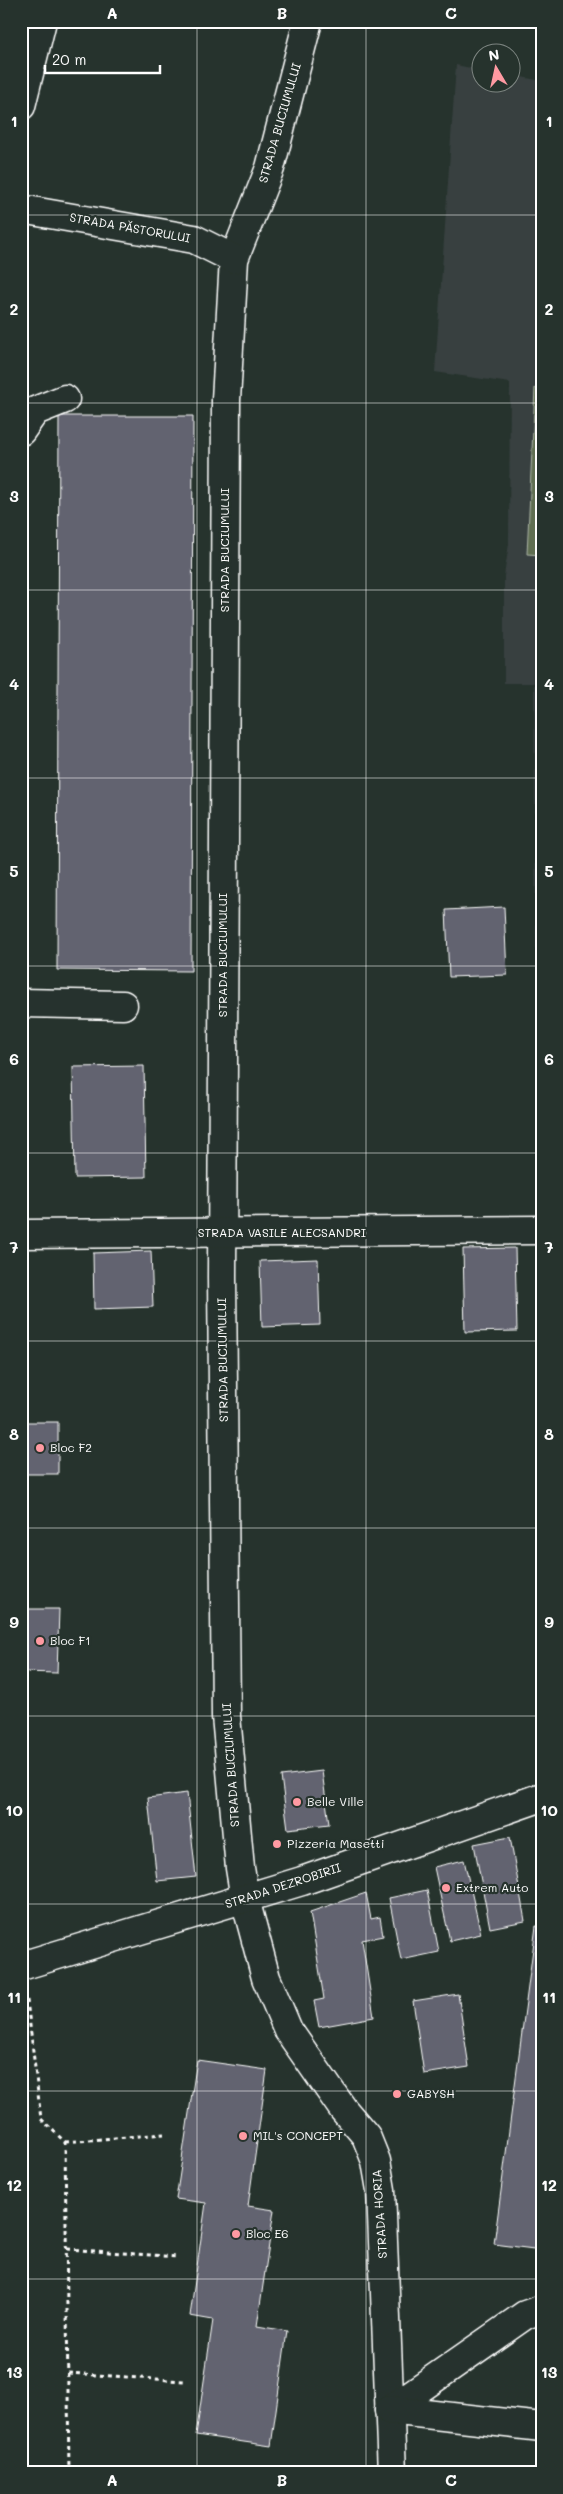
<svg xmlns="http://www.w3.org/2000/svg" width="563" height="2494" viewBox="0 0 563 2494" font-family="Mali,sans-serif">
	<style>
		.built { fill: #384141 }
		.green { fill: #5e6e51; stroke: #aeb6a8 }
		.building { fill: #626370; stroke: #fff }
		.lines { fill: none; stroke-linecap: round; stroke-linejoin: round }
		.minor-casing { stroke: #fff; stroke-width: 31 }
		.path { stroke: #fff; stroke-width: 3; stroke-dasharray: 4 4; stroke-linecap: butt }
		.minor { stroke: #26332d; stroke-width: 28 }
		.grid { fill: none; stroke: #fff; stroke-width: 1; stroke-opacity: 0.55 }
		.poi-dot { fill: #ff9aa2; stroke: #26332d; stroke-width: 2 }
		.labels { text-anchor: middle; stroke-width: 4.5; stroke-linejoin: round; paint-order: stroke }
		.street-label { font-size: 12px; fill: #fff; stroke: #26332d }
		.poi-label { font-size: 12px; fill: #fff; stroke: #26332d; text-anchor: start }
		.neatline { fill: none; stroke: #fff; stroke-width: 2 }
		.grid-label { font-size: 16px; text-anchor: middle; font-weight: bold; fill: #fff }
	</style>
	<rect width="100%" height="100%" fill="#26332d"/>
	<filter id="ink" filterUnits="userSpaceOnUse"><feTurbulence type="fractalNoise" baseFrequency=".02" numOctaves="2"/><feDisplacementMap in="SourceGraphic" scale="10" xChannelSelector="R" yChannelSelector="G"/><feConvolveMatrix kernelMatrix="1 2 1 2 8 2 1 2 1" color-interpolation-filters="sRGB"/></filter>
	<g filter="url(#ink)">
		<path class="built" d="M456 65 480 70V82H510L511 75 542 81V952H536L534 683H504V576L509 544 510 383 435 372Z"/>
		<path class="green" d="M535 388H542V555L527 554Z"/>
		<g class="building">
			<path d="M59 416H193L191 971 57 970Z"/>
			<path d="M504 907 507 975 449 977 446 910Z"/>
			<path d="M144 1066 146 1177 75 1178 73 1067Z"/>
			<path d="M515 1248 517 1331 465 1332 463 1249Z"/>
			<path d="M151 1251 153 1307 94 1309 93 1253Z"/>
			<path d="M318 1259 320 1325 262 1327 260 1261Z"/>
			<rect x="21" y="1422" width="37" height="52"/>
			<path d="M21 1609H59L57 1673 21 1672Z"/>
			<path d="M322 1771 329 1824 288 1829 281 1776Z"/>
			<path d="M187 1793 196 1877 157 1881 148 1798Z"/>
			<path d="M510 1837 525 1921 490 1928 474 1844Z"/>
			<path d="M464 1860 481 1934 450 1941 434 1867Z"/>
			<path d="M427 1890 439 1952 401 1960 389 1898Z"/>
			<path d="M366 1893 371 1919 380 1917 383 1936 362 1940 374 2017 319 2027 314 2001 324 1999 310 1912Z"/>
			<path d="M536 1926 542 1927V2250L494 2244Z"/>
			<path d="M458 1994 469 2067 424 2074 413 2001Z"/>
			<path d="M197 2060 267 2070 248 2206 274 2210 257 2326 287 2331 271 2446 196 2435 213 2320 190 2316 206 2203 176 2199Z"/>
		</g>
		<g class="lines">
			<g class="minor-casing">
				<g id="minor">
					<path d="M308 21 270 168 234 259 226 400 222 1277 226 1716 240 1868 245 1899 266 1978 288 2030 343 2109 366 2136 376 2161 381 2190 392 2473"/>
					<path d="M21 106 42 21"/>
					<path d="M21 209 194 239 234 259"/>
					<path d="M21 431 35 411 65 399"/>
					<path d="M21 1003 123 1005"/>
					<path d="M21 1234 542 1230"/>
					<path d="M21 1966 302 1881 542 1797"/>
					<path d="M389 2410 525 2315 542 2309"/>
					<path d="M389 2410 542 2427"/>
				</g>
			</g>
			<g class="path">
				<path d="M27 2000 41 2119 65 2142 69 2473"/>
				<path d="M65 2142 164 2134"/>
				<path d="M67 2249 178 2257"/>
				<path d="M68 2373 184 2381"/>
			</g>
			<use href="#minor" class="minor"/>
		</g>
	</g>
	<path class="grid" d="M197 21V2473M366 21V2473M21 215H542M21 403H542M21 590H542M21 778H542M21 966H542M21 1153H542M21 1341H542M21 1528H542M21 1716H542M21 1904H542M21 2091H542M21 2279H542"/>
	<g class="poi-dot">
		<circle cx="40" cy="1448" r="5"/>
		<circle cx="40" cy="1641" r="5"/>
		<circle cx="297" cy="1802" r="5"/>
		<circle cx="277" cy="1844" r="5"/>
		<circle cx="446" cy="1888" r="5"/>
		<circle cx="397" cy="2094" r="5"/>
		<circle cx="243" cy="2136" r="5"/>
		<circle cx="236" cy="2234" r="5"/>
	</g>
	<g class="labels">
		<g class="street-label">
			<text transform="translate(280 123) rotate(-74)" y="4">STRADA BUCIUMULUI</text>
			<text transform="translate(130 228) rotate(10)" y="4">STRADA PĂSTORULUI</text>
			<text transform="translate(225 550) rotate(-90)" y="4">STRADA BUCIUMULUI</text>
			<text transform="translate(223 955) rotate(-90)" y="4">STRADA BUCIUMULUI</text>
			<text x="282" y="1237">STRADA VASILE ALECSANDRI</text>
			<text transform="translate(223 1360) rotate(-91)" y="4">STRADA BUCIUMULUI</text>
			<text transform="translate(231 1765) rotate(-94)" y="4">STRADA BUCIUMULUI</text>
			<text transform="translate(283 1886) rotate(-18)" y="4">STRADA DEZROBIRII</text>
			<text transform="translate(380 2214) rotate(-94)" y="4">STRADA HORIA</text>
		</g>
		<g class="poi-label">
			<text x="50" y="1452">Bloc F2</text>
			<text x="50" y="1645">Bloc F1</text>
			<text x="307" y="1806">Belle Ville</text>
			<text x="287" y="1848">Pizzeria Masetti</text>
			<text x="456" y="1892">Extrem Auto</text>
			<text x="407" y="2098">GABYSH</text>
			<text x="253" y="2140">MIL's CONCEPT</text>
			<text x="246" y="2238">Bloc E6</text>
		</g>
	</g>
	<rect width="563" height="2494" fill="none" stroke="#26332d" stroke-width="55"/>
	<g transform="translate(496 68) rotate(351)"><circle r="24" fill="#26332d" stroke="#7d8581"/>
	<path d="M0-4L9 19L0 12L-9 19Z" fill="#ff9aa2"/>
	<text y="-8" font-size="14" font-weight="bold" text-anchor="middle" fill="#ffffff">N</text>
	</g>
	<path d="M45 65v8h115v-8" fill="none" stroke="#ffffff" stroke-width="2.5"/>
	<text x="52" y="65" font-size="15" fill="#ffffff" stroke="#26332d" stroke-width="4" paint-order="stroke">20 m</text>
	<rect x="28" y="28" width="508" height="2438" class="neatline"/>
	<g class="grid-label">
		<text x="112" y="19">A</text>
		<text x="282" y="19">B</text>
		<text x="451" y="19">C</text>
		<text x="14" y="127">1</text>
		<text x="549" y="127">1</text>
		<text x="14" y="315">2</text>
		<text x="549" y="315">2</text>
		<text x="14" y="502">3</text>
		<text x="549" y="502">3</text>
		<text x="14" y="690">4</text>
		<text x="549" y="690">4</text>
		<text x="14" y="877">5</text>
		<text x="549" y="877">5</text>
		<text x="14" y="1065">6</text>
		<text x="549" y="1065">6</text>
		<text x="14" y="1253">7</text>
		<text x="549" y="1253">7</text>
		<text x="14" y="1440">8</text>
		<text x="549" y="1440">8</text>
		<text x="14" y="1628">9</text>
		<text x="549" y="1628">9</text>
		<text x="14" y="1816">10</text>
		<text x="549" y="1816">10</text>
		<text x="14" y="2003">11</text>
		<text x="549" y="2003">11</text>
		<text x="14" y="2191">12</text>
		<text x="549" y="2191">12</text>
		<text x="14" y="2378">13</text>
		<text x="549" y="2378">13</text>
		<text x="112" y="2486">A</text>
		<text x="282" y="2486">B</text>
		<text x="451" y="2486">C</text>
	</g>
</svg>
